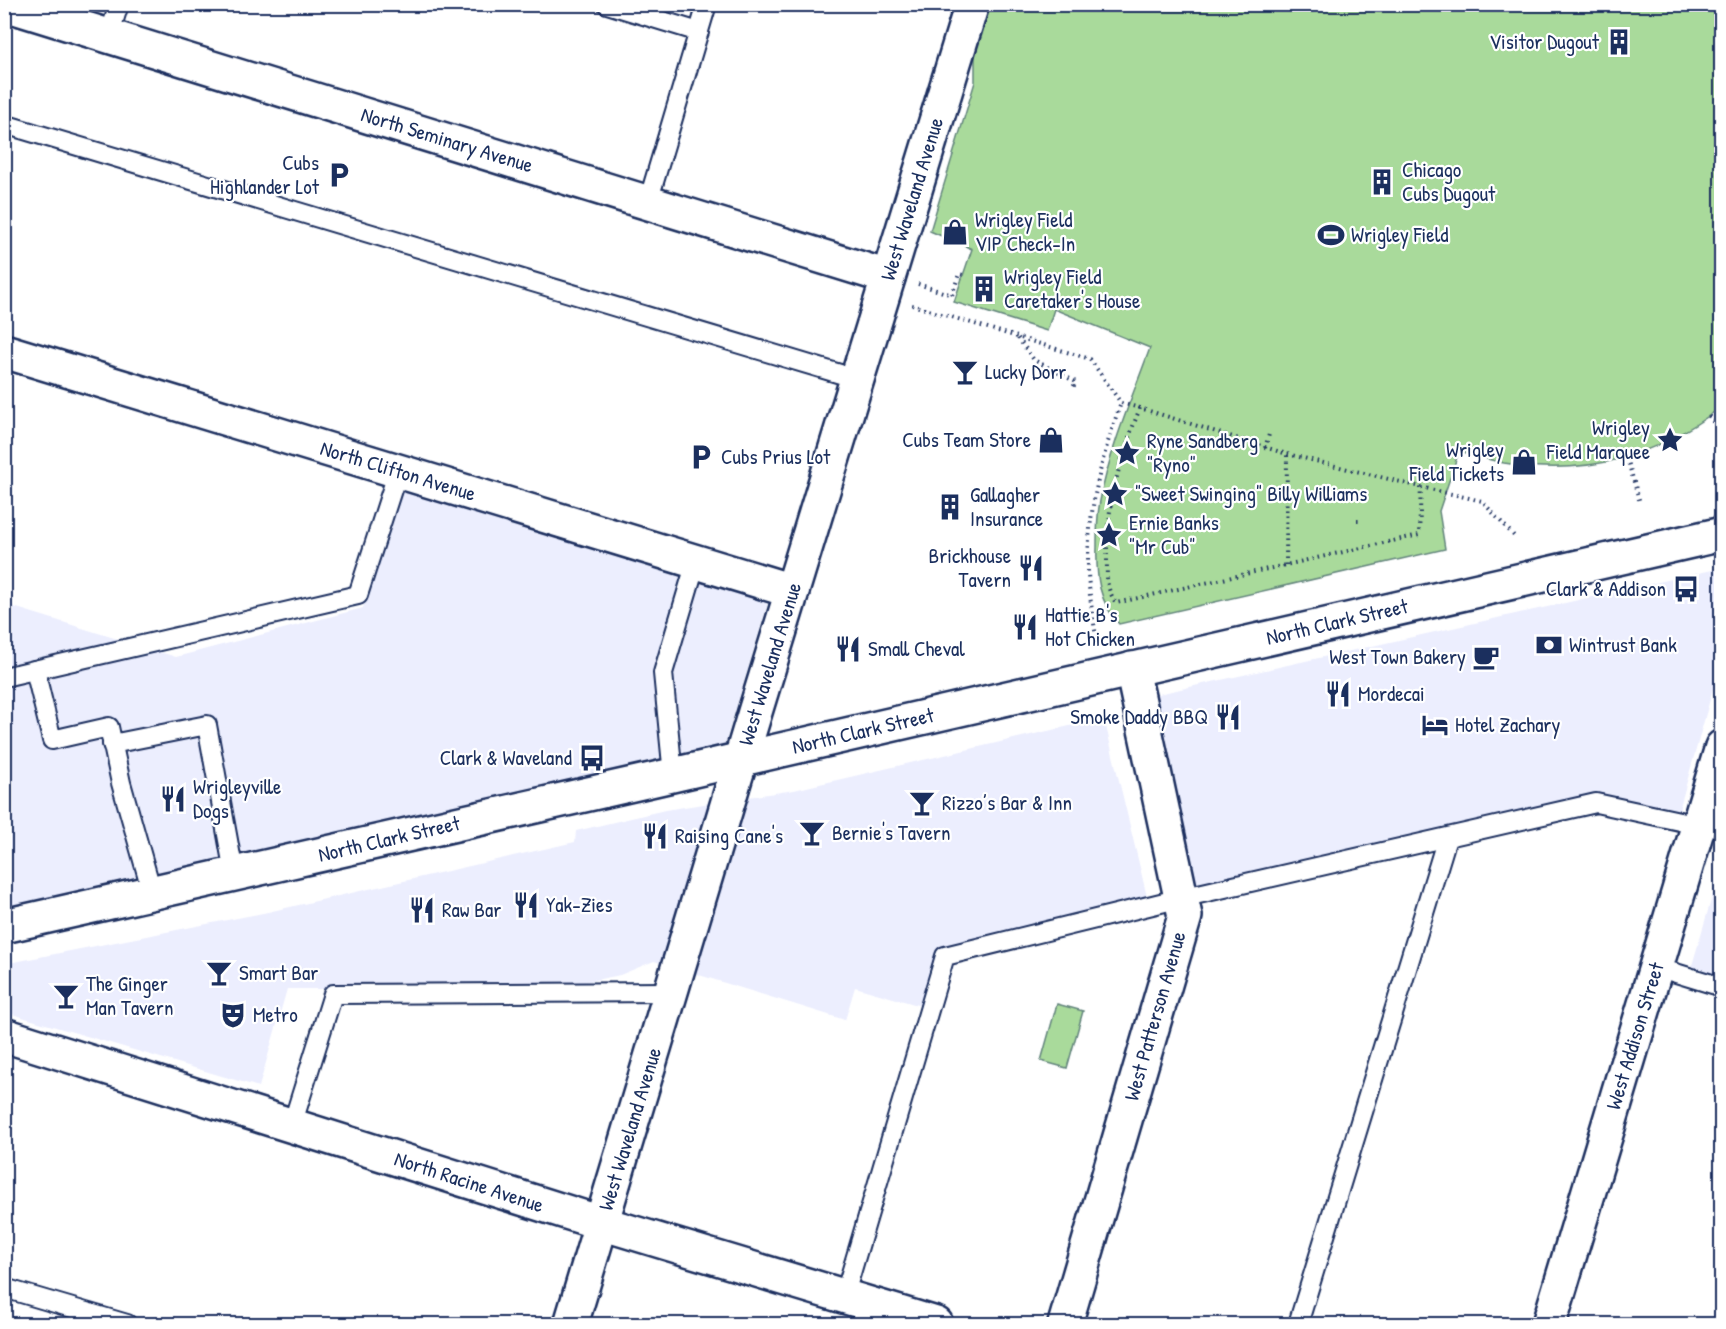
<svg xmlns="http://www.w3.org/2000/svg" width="1726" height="1329" viewBox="0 0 1726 1329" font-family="'Patrick Hand',sans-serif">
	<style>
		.built { fill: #eceefe }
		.green { fill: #a9da9b; stroke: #62847c; stroke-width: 1.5 }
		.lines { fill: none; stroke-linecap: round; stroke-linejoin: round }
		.lane-casing { stroke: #1b2f5e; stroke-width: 22 }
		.street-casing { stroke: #1b2f5e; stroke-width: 38 }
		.secondary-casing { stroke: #1b2f5e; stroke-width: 38 }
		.path { stroke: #1b2f5e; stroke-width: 4; stroke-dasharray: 1.5 4.5; stroke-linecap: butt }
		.lane { stroke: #fff; stroke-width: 18 }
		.street { stroke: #fff; stroke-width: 33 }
		.secondary { stroke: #fff; stroke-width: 33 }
		.labels { text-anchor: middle; stroke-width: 4.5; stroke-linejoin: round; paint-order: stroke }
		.poi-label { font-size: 21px; fill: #1b2f5e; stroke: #fff; text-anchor: start }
		.street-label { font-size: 21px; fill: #1b2f5e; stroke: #fff }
	</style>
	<rect width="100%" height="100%" fill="#fff"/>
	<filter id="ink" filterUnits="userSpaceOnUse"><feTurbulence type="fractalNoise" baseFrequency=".0167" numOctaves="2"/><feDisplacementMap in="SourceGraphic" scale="12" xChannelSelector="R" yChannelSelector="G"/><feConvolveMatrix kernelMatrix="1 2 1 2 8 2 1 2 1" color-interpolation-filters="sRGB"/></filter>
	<g filter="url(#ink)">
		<g class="built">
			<path d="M403 479 770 596 721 757 5 919 4 604 176 657 363 608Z"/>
			<path d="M1721 568V660L1674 828 1600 808 1200 901 1154 695Z"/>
			<path d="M1104 718 1148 901 939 952 921 1006 855 987 845 1020 654 961 620 975 551 989H287L259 1087 5 1012 4 964 268 912 575 842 576 831 665 810 794 790Z"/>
			<path d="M1721 866V995L1686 986Z"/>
		</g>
		<g class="green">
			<path d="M983 5H1721V407C1655 457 1587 477 1504 463 1489 460 1474 455 1459 451L1439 511 1445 549 1119 624C1099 602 1096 577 1097 547 1097 532 1097 516 1100 501 1110 448 1132 398 1150 348L1054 309 1047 331 954 302 972 249 930 231 975 82V33Z"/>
			<path d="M1057 1004 1083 1011 1067 1068 1041 1061Z"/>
		</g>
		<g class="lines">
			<g class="lane-casing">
				<g id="lane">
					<path d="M607 4 699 32"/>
					<path d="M109 36 119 4"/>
					<path d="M4 124 857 379"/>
					<path d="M648 202 707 4"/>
					<path d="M35 670 52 740 109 727 121 783 152 892"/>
					<path d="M4 677 358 595 398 471"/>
					<path d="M112 744 207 725 234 873"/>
					<path d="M673 775 663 673 696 562"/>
					<path d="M1656 967 1722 987"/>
					<path d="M292 1125 333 994 671 992"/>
					<path d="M4 1288 127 1324"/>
					<path d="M844 1297 945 956 1181 898 1596 803 1698 825"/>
					<path d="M1298 1324 1447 838"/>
				</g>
			</g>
			<g class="street-casing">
				<g id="street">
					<path d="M5 4 888 277"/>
					<path d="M4 351 792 591"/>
					<path d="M571 1324 755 712 972 4"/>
					<path d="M1065 1324 1185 916 1132 669"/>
				</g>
			</g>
			<g class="secondary-casing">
				<g id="secondary">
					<path d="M4 926 655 779 1722 534"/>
					<path d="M4 1035 601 1223 936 1324"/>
					<path d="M1549 1324 1722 747"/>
				</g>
			</g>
			<g class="path">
				<path d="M918 284 952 295 959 274 963 275"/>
				<path d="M912 305 1090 359 1121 403 1140 408 1287 454 1421 487 1419 535 1116 603C1105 586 1107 578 1107 559 1106 504 1120 459 1140 408"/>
				<path d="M1018 338 1034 360 1076 382 1072 389"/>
				<path d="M1709 416 1722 435"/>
				<path d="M1265 448 1270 431"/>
				<path d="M1627 458 1640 503"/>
				<path d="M1421 487 1482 501 1515 537"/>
				<path d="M1357 520H1362"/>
				<path d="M1286 565 1287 455"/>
				<path d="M1096 637C1093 616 1089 594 1088 573 1087 514 1101 458 1121 403"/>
			</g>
			<use href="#lane" class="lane"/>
			<use href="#street" class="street"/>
			<use href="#secondary" class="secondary"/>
		</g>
	</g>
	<defs>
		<g id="building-bare" transform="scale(2.07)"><path d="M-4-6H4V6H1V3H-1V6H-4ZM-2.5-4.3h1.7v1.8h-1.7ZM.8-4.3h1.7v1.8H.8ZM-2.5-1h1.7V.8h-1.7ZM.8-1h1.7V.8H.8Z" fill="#1b2f5e" stroke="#fff" stroke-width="2.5" paint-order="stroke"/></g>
		<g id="parking-bare" transform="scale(2.07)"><path d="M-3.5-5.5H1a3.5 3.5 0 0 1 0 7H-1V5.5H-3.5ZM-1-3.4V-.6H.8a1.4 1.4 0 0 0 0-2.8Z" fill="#1b2f5e" stroke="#fff" stroke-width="2.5" paint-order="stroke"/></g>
		<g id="shop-bare" transform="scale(2.07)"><path d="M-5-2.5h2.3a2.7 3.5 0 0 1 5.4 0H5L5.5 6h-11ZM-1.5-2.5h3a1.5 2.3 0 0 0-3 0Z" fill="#1b2f5e" stroke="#fff" stroke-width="2.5" paint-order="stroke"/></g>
		<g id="stadium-bare" transform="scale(2.07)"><path d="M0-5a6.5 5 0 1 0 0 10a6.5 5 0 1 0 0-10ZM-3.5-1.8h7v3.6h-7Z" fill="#1b2f5e" stroke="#fff" stroke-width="2.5" paint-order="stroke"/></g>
		<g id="bar-bare" transform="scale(2.07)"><path d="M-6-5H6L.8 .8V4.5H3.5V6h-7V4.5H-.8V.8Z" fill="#1b2f5e" stroke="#fff" stroke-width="2.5" paint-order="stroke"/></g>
		<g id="sight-bare" transform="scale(2.07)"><path d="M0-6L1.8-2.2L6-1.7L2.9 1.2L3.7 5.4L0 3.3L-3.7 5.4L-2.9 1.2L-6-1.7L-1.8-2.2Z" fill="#1b2f5e" stroke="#fff" stroke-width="2.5" paint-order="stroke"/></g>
		<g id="restaurant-bare" transform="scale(2.07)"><path d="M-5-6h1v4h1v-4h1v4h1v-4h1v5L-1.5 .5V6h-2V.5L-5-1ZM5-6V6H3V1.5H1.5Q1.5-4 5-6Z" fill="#1b2f5e" stroke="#fff" stroke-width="2.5" paint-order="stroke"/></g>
		<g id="bus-bare" transform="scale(2.07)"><path d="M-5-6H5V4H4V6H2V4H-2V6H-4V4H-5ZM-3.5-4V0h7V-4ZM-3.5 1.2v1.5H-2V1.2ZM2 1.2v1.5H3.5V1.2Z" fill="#1b2f5e" stroke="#fff" stroke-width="2.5" paint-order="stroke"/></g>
		<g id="bank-bare" transform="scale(2.07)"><path d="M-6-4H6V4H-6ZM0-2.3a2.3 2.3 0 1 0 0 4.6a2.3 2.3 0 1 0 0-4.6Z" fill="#1b2f5e" stroke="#fff" stroke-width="2.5" paint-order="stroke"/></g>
		<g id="cafe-bare" transform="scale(2.07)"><path d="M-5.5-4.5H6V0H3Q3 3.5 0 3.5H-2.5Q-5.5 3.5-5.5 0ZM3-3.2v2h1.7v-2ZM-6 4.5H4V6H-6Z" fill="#1b2f5e" stroke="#fff" stroke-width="2.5" paint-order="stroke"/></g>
		<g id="hotel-bare" transform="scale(2.07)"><path d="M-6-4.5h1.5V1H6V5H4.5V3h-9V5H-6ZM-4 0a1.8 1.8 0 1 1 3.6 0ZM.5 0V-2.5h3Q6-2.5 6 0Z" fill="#1b2f5e" stroke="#fff" stroke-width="2.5" paint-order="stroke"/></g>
		<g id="theatre-bare" transform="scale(2.07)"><path d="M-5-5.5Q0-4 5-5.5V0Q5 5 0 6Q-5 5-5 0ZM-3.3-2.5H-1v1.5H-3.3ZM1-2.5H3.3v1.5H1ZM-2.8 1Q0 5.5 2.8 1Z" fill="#1b2f5e" stroke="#fff" stroke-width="2.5" paint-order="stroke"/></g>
	</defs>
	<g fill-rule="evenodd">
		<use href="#building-bare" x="1619" y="42"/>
		<use href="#parking-bare" x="339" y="175"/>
		<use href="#building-bare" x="1382" y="182"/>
		<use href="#shop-bare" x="955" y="232"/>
		<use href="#stadium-bare" x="1331" y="235"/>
		<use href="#building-bare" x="984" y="289"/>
		<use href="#bar-bare" x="965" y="372"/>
		<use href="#shop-bare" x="1051" y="440"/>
		<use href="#sight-bare" x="1670" y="440"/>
		<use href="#sight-bare" x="1127" y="453"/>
		<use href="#parking-bare" x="701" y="457"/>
		<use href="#shop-bare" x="1524" y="462"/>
		<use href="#sight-bare" x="1115" y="494"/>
		<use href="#building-bare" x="950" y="507"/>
		<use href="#sight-bare" x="1109" y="535"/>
		<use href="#restaurant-bare" x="1031" y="568"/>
		<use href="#bus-bare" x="1686" y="589"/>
		<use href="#restaurant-bare" x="1025" y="627"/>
		<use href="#bank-bare" x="1549" y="645"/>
		<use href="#restaurant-bare" x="848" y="649"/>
		<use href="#cafe-bare" x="1486" y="657"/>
		<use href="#restaurant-bare" x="1338" y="694"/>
		<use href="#restaurant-bare" x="1228" y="717"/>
		<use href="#hotel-bare" x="1435" y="725"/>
		<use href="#bus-bare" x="592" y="758"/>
		<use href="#restaurant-bare" x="173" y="799"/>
		<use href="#bar-bare" x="922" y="803"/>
		<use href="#bar-bare" x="812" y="833"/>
		<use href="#restaurant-bare" x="655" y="836"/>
		<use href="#restaurant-bare" x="526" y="905"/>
		<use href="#restaurant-bare" x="422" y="910"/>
		<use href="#bar-bare" x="219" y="973"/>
		<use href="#bar-bare" x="66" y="996"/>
		<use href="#theatre-bare" x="233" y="1015"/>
	</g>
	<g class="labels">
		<g class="poi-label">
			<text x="1599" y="49" text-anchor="end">Visitor Dugout</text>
			<text x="319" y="170" text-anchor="end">Cubs<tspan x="319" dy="24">Highlander Lot</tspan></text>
			<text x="1402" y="177">Chicago<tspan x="1402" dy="24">Cubs Dugout</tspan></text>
			<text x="975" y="227">Wrigley Field<tspan x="975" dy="24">VIP Check-In</tspan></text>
			<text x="1351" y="242">Wrigley Field</text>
			<text x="1004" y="284">Wrigley Field<tspan x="1004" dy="24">Caretaker's House</tspan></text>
			<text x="985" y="379">Lucky Dorr</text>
			<text x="1650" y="435" text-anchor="end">Wrigley<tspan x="1650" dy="24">Field Marquee</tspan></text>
			<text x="1031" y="447" text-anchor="end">Cubs Team Store</text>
			<text x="1147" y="448">Ryne Sandberg<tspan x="1147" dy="24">"Ryno"</tspan></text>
			<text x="1504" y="457" text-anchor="end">Wrigley<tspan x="1504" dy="24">Field Tickets</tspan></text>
			<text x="721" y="464">Cubs Prius Lot</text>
			<text x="1135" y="501">"Sweet Swinging" Billy Williams</text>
			<text x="970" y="502">Gallagher<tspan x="970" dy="24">Insurance</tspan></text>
			<text x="1129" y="530">Ernie Banks<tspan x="1129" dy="24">"Mr Cub"</tspan></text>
			<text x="1011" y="563" text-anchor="end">Brickhouse<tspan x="1011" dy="24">Tavern</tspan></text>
			<text x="1666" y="596" text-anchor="end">Clark &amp; Addison</text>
			<text x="1045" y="622">Hattie B's<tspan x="1045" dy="24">Hot Chicken</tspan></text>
			<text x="1569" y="652">Wintrust Bank</text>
			<text x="868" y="656">Small Cheval</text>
			<text x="1466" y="664" text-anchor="end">West Town Bakery</text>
			<text x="1358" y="701">Mordecai</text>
			<text x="1208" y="724" text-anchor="end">Smoke Daddy BBQ</text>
			<text x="1455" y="732">Hotel Zachary</text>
			<text x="572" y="765" text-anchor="end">Clark &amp; Waveland</text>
			<text x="193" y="794">Wrigleyville<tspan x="193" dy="24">Dogs</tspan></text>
			<text x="942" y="810">Rizzo’s Bar &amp; Inn</text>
			<text x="832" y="840">Bernie's Tavern</text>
			<text x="675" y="843">Raising Cane's</text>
			<text x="546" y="912">Yak-Zies</text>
			<text x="442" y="917">Raw Bar</text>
			<text x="239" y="980">Smart Bar</text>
			<text x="86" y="991">The Ginger<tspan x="86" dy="24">Man Tavern</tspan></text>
			<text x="253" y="1022">Metro</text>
		</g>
		<g class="street-label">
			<text transform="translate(447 140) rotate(17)" y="7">North Seminary Avenue</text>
			<text transform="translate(912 199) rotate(-73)" y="7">West Waveland Avenue</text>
			<text transform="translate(398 471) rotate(17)" y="7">North Clifton Avenue</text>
			<text transform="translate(1337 622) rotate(-13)" y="7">North Clark Street</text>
			<text transform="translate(770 664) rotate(-73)" y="7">West Waveland Avenue</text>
			<text transform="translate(863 731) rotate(-13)" y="7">North Clark Street</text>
			<text transform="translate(389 839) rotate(-13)" y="7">North Clark Street</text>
			<text transform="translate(1155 1016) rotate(-74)" y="7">West Patterson Avenue</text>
			<text transform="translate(1635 1036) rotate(-73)" y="7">West Addison Street</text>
			<text transform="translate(630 1129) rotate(-73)" y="7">West Waveland Avenue</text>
			<text transform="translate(469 1182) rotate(18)" y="7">North Racine Avenue</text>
		</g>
	</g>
	<rect width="1726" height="1329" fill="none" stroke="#fff" stroke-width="24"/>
	<rect x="12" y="12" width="1702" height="1305" fill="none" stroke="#1b2f5e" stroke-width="2" filter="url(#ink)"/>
</svg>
